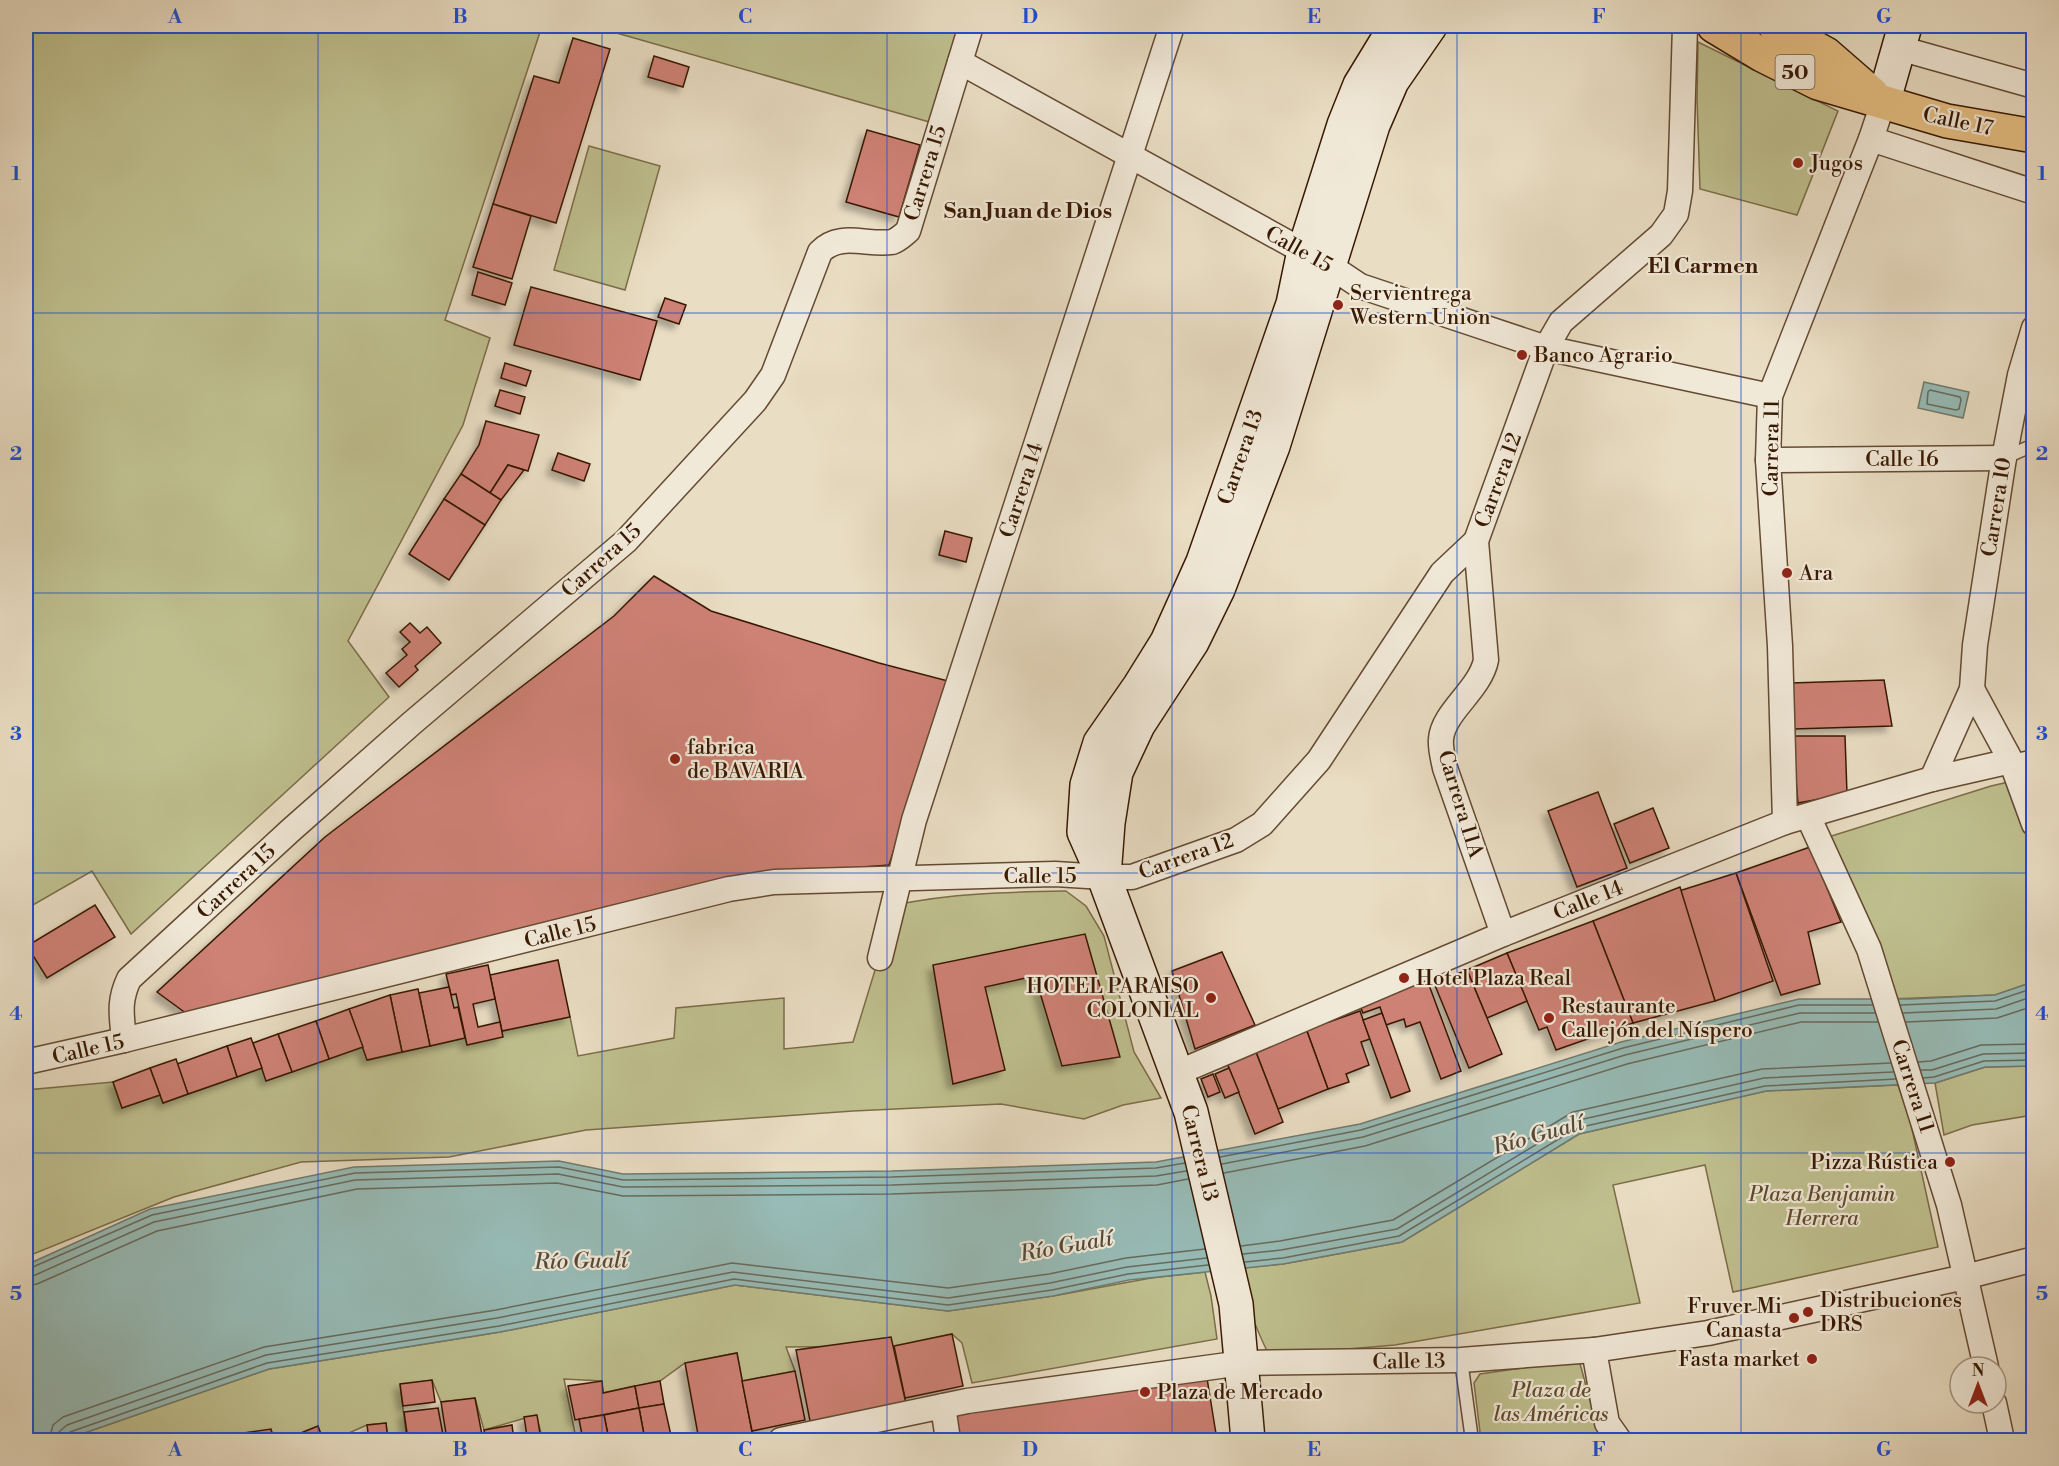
<svg xmlns="http://www.w3.org/2000/svg" width="2059" height="1466" viewBox="0 0 2059 1466" font-family="'Libre Bodoni',serif">
	<style>
		.green { fill: #bfbf8e; stroke: #7c6c48; stroke-width: 1.5 }
		.water { fill: #97bbb6; stroke: #717a6e; stroke-width: 1.5 }
		.lines { fill: none; stroke-linecap: round; stroke-linejoin: round }
		.shore { stroke: #686a5c; stroke-width: 1.5 }
		.building { fill: #ce8174; stroke: #381903; stroke-width: 1.5; filter: url(#shadow) }
		.lane-casing { stroke: #644a33; stroke-width: 15 }
		.street-casing { stroke: #644a33; stroke-width: 27 }
		.secondary-casing { stroke: #381903; stroke-width: 36 }
		.highway-casing { stroke: #381903; stroke-width: 36 }
		.lane { stroke: #f1e9d8; stroke-width: 12 }
		.street { stroke: #f1e9d8; stroke-width: 24 }
		.secondary { stroke: #f1e9d8; stroke-width: 33 }
		.highway { stroke: #e4be82; stroke-width: 33 }
		.grid { fill: none; stroke: #1d4ed8; stroke-width: 1.5; stroke-opacity: 0.55 }
		.poi-dot { fill: #8f2418; stroke: #f1e9d8; stroke-width: 2 }
		.labels { text-anchor: middle; stroke-width: 4.5; stroke-linejoin: round; paint-order: stroke }
		.shield { fill: #f1e9d8; stroke: #705743; stroke-width: 1.5 }
		.shield-label { font-size: 20px; font-weight: bold; fill: #381903 }
		.street-label { font-size: 21px; fill: #381903; stroke: #f1e9d8 }
		.poi-label { font-size: 21px; fill: #381903; stroke: #f1e9d8; text-anchor: start }
		.park-label { font-size: 21px; font-style: italic; fill: #604b2d; stroke: #f1e9d8 }
		.neighbourhood-label { font-size: 22px; font-weight: bold; fill: #381903; stroke: #f1e9d8 }
		.water-label { font-size: 22px; font-style: italic; fill: #544a39; stroke: #f1e9d8 }
		.neatline { fill: none; stroke: #1d4ed8; stroke-width: 2 }
		.grid-label { font-size: 20px; text-anchor: middle; font-weight: bold; fill: #1d4ed8 }
	</style>
	<defs>
		<filter id="shadow"><feDropShadow dx="-5.5" dy="5.5" stdDeviation="3" flood-color="#0004"/></filter>
	</defs>
	<rect width="100%" height="100%" fill="#e9ddc3"/>
	<filter id="stains"><feTurbulence type="fractalNoise" baseFrequency=".00333" numOctaves="4"/><feColorMatrix values="0 0 0 0 .2 0 0 0 0 .09 0 0 0 0 .02 0 0 0 .5 -.17"/></filter>
	<radialGradient id="worn" r=".72"><stop offset=".6" stop-color="#630" stop-opacity="0"/><stop offset="1" stop-color="#630" stop-opacity=".3"/></radialGradient>
	<g class="green">
		<path d="M26 26H542L445 320 490 338 463 425 348 641 389 697 131 934 92 871 26 909Z"/>
		<path d="M592 26H963L933 123Z"/>
		<path d="M1698 42 1838 111 1797 215 1700 189 1697 99Z"/>
		<path d="M589 146 660 166 625 290 554 270Z"/>
		<path d="M2013 781 2033 855V982L1995 995 1890 999 1822 839 1991 786Z"/>
		<path d="M1066 891 1086 906 1104 936 1134 1052 1161 1098 1123 1105 1084 1119 1001 1104 853 1111 586 1130 449 1157 301 1162 174 1197 26 1257V1090L113 1082 122 1108 160 1095 163 1103 262 1068 363 1047 368 1060 465 1038 467 1044 502 1031 570 1017 578 1056 674 1038 676 1008 784 998V1049L853 1042 895 905C951 893 1009 892 1066 891Z"/>
		<path d="M2033 1066V1115L1972 1125 1944 1135 1935 1083 1985 1067Z"/>
		<path d="M1898 1085 1910 1120 1938 1247 1733 1292 1705 1165 1613 1185 1640 1303 1395 1345 1301 1353 1267 1351C1254 1324 1244 1298 1242 1268L1283 1264 1402 1242 1579 1134 1766 1091Z"/>
		<path d="M1205 1272 1211 1296 1217 1339 972 1383 962 1343 952 1334 894 1346 786 1347 795 1371 742 1381 737 1353 685 1363 660 1381 603 1393 602 1381 564 1379 576 1438 543 1440 536 1415 484 1430 475 1398 441 1402 432 1380 400 1385 407 1440H388L386 1423 367 1425 333 1440H323L318 1426 284 1440H277L271 1430 237 1434 238 1440H64L269 1369 500 1332 735 1285 948 1311 1053 1296 1151 1278Z"/>
		<path d="M1579 1360 1600 1437 1599 1440H1481L1474 1383 1480 1374Z"/>
	</g>
	<g class="water">
		<path d="M1924 382 1969 392 1963 418 1918 408Z"/>
		<path d="M2033 982V1066L1985 1067 1935 1083 1766 1091 1579 1134 1402 1242 1283 1264 1129 1280 1053 1296 948 1311 735 1285 500 1332 269 1369 64 1440H26V1265L150 1209 354 1167 559 1161 623 1174 892 1171 1156 1162 1360 1124 1621 1042 1799 999H1911L1995 995Z"/>
	</g>
	<g class="lines">
		<g class="shore">
			<path d="M1930 390 1960 397 1961 400 1959 409 1956 410 1927 404 1928 392Z"/>
			<path d="M1901 1005 1995 1001 2034 988"/>
			<path d="M1903 1013 1996 1009 2034 996"/>
			<path d="M1906 1022 1997 1018 2034 1006"/>
			<path d="M1918 1062 1931 1061 1981 1045 2034 1044"/>
			<path d="M1921 1070H1932L1983 1054 2034 1053"/>
			<path d="M1923 1078 1934 1077 1984 1061 2034 1060"/>
			<path d="M1220 1157 1361 1130 1623 1048 1799 1005H1872"/>
			<path d="M1222 1164 1363 1137 1625 1055 1800 1013H1875"/>
			<path d="M1224 1173 1365 1146 1627 1064 1801 1022H1878"/>
			<path d="M1241 1246 1280 1241 1393 1220 1573 1112 1762 1069 1891 1063"/>
			<path d="M1243 1254 1281 1250 1397 1229 1575 1121 1764 1078 1893 1072"/>
			<path d="M1245 1262 1283 1258 1399 1236 1577 1128 1765 1086 1896 1079"/>
			<path d="M26 1270 152 1215 355 1173 559 1167 623 1180 892 1177 1156 1168 1185 1163"/>
			<path d="M26 1277 33 1276 154 1222 355 1180 558 1174 623 1187 892 1185 1156 1176 1186 1171"/>
			<path d="M26 1286 37 1284 157 1231 357 1189 557 1183 623 1196 892 1194 1157 1185 1188 1179"/>
			<path d="M49 1440 53 1425 63 1417 264 1347 496 1310 732 1263 948 1288 1049 1274 1126 1258 1205 1249"/>
			<path d="M58 1440 59 1432 67 1425 266 1355 497 1318 733 1272 948 1298 1050 1283 1127 1267 1207 1258"/>
			<path d="M65 1440 66 1435 70 1432 267 1363 499 1326 734 1279 948 1305 1052 1290 1128 1274 1208 1265"/>
		</g>
	</g>
	<g class="building">
		<path d="M573 38 610 49 556 223 493 204 534 76 559 83Z"/>
		<path d="M654 56 689 67 683 87 648 77Z"/>
		<path d="M867 130 920 145 899 217 846 202Z"/>
		<path d="M493 204 531 216 512 279 473 267Z"/>
		<path d="M478 272 512 283 505 305 472 295Z"/>
		<path d="M531 287 657 321 640 380 514 345Z"/>
		<path d="M665 298 686 305 679 324 658 317Z"/>
		<path d="M505 363 531 371 526 386 501 378Z"/>
		<path d="M500 390 525 397 520 414 495 406Z"/>
		<path d="M486 421 539 435 528 471 508 465 490 493 461 474 479 445Z"/>
		<path d="M558 453 590 464 584 481 552 470Z"/>
		<path d="M508 465 524 470 501 500 490 493Z"/>
		<path d="M461 474 501 500 485 525 444 499Z"/>
		<path d="M444 499 485 525 449 580 409 554Z"/>
		<path d="M945 531 972 538 966 562 939 555Z"/>
		<path d="M654 576 711 611 879 663 948 681 889 865 751 876 187 1014 157 992 325 837 614 616Z"/>
		<path d="M410 623 420 633 427 627 441 643 415 666 418 670 399 687 386 673 407 655 402 649 410 642 400 632Z"/>
		<path d="M1884 680 1892 726 1793 729 1791 683Z"/>
		<path d="M1792 736H1845L1847 794 1798 803Z"/>
		<path d="M1598 792 1627 868 1577 887 1548 811Z"/>
		<path d="M1653 808 1669 848 1630 863 1614 824Z"/>
		<path d="M1810 847 1841 922 1808 932 1820 984 1781 995 1736 873Z"/>
		<path d="M1736 873 1773 981 1715 1001 1679 891Z"/>
		<path d="M1680 887 1715 1001 1633 1023 1593 921Z"/>
		<path d="M95 905 115 937 47 978 27 946Z"/>
		<path d="M1593 921 1633 1023 1556 1050 1547 1027 1539 1030 1507 953Z"/>
		<path d="M1085 934 1120 1057 1062 1066 1035 976 985 987 1005 1070 953 1084 933 965Z"/>
		<path d="M1222 952 1255 1025 1195 1049 1172 971Z"/>
		<path d="M1507 953 1527 1001 1487 1018 1467 970Z"/>
		<path d="M558 960 570 1017 502 1031 490 975Z"/>
		<path d="M488 965 495 999 473 1004 478 1027 500 1022 503 1037 467 1045 456 994 451 995 446 974Z"/>
		<path d="M1467 970 1502 1054 1469 1068 1434 983Z"/>
		<path d="M1426 977 1461 1071 1441 1079 1420 1022 1406 1027 1404 1019 1386 1025 1380 1007 1363 1013 1358 1001Z"/>
		<path d="M449 987 454 1008 458 1007 465 1038 430 1046 419 993Z"/>
		<path d="M418 989 430 1046 402 1052 390 995Z"/>
		<path d="M390 995 402 1052 367 1060 349 1009Z"/>
		<path d="M349 1009 363 1047 329 1059 316 1021Z"/>
		<path d="M1360 1011 1370 1039 1361 1042 1369 1065 1346 1074 1349 1082 1328 1089 1304 1023 1326 1015 1329 1022Z"/>
		<path d="M1382 1013 1410 1091 1391 1098 1363 1020Z"/>
		<path d="M316 1021 329 1059 292 1072 278 1034Z"/>
		<path d="M1304 1023 1328 1089 1278 1109 1254 1047Z"/>
		<path d="M278 1034 292 1072 266 1081 253 1043Z"/>
		<path d="M251 1038 262 1068 237 1077 227 1046Z"/>
		<path d="M227 1046 237 1077 188 1094 177 1064Z"/>
		<path d="M1254 1047 1283 1122 1255 1134 1225 1058Z"/>
		<path d="M176 1059 188 1094 163 1103 150 1068Z"/>
		<path d="M150 1068 160 1095 122 1108 113 1082Z"/>
		<path d="M1229 1068 1239 1092 1225 1098 1215 1074Z"/>
		<path d="M1213 1074 1220 1092 1208 1097 1201 1079Z"/>
		<path d="M952 1334 963 1386 905 1398 894 1346Z"/>
		<path d="M891 1337 907 1408 811 1426 796 1350Z"/>
		<path d="M737 1353 753 1437 735 1440H699L685 1363Z"/>
		<path d="M795 1371 805 1420 752 1431 742 1381Z"/>
		<path d="M1206 1372 1217 1440H960L956 1413Z"/>
		<path d="M432 1380 435 1402 403 1406 400 1384Z"/>
		<path d="M602 1381 603 1393 635 1386 639 1408 575 1420 568 1386Z"/>
		<path d="M660 1381 664 1404 639 1408 635 1386Z"/>
		<path d="M475 1398 483 1440H447L441 1402Z"/>
		<path d="M664 1404 672 1440H645L639 1408Z"/>
		<path d="M438 1408 444 1440H408L404 1412Z"/>
		<path d="M639 1408 645 1440H609L604 1415Z"/>
		<path d="M537 1415 541 1440H514V1438L527 1436 524 1417Z"/>
		<path d="M604 1415 609 1440H583L579 1419Z"/>
		<path d="M386 1423 388 1440H369L367 1425Z"/>
		<path d="M512 1425 514 1440H486L484 1430Z"/>
		<path d="M318 1426 323 1440H284Z"/>
		<path d="M271 1429 273 1440H237V1434Z"/>
	</g>
	<g class="lines">
		<g class="lane-casing">
			<g id="lane">
				<path d="M2004 458 2029 447H2034"/>
				<path d="M2011 761 2034 756"/>
				<path d="M1461 1360 1472 1440"/>
			</g>
		</g>
		<g class="street-casing">
			<g id="street">
				<path d="M1899 48 2034 86"/>
				<path d="M960 62 1330 266 1360 286 1546 348 1770 396"/>
				<path d="M1871 139 2034 192"/>
				<path d="M1768 460 2004 458"/>
				<path d="M1476 541 1486 660C1480 690 1443 712 1441 739 1440 748 1443 758 1445 768L1503 934"/>
				<path d="M1972 689 2011 761 2034 824"/>
				<path d="M1932 779 1972 689 1975 645 2004 458 2020 375 2034 328"/>
				<path d="M1808 816 1869 949 1949 1205 1986 1367"/>
				<path d="M1785 822 1780 646 1768 460 1770 396 1871 139 1883 103"/>
				<path d="M880 958 914 820 1172 26"/>
				<path d="M124 1040C122 1017 118 1002 129 979L291 830 412 723 626 541 755 401 773 375 820 252C840 231 867 246 892 242 898 240 903 235 908 231L971 26"/>
				<path d="M26 1062 124 1040 729 889 774 882 1055 874 1104 877H1132L1236 840 1262 824 1319 760 1442 573 1476 541 1546 348 1561 322 1661 235 1676 214 1680 191 1685 26"/>
				<path d="M1177 1073 1503 934 1785 822 1932 779 2011 761"/>
				<path d="M1594 1350 1607 1423 1619 1440"/>
				<path d="M1994 1403 2002 1440"/>
				<path d="M943 1406 948 1440"/>
				<path d="M781 1440 967 1401 1242 1363 1461 1360 1594 1350 1708 1333 1965 1277 2034 1259"/>
			</g>
		</g>
		<g class="secondary-casing">
			<g id="secondary">
				<path d="M1883 103 1905 26"/>
				<path d="M1104 876 1108 823 1116 772 1138 725 1192 642 1218 589 1273 446 1373 125 1392 81 1430 26"/>
				<path d="M1248 1440 1236 1304 1191 1112 1104 877 1084 832 1087 785 1100 743 1139 687 1167 642 1203 562 1293 304 1304 251 1344 125 1360 85 1396 26"/>
			</g>
		</g>
		<g class="highway-casing">
			<g id="highway">
				<path d="M1714 26 1762 55 1818 83 1947 121 2034 136"/>
				<path d="M1775 26 1826 54 1872 94"/>
			</g>
		</g>
		<use href="#lane" class="lane"/>
		<use href="#street" class="street"/>
		<use href="#secondary" class="secondary"/>
		<use href="#highway" class="highway"/>
	</g>
	<path class="grid" d="M318 26V1440M602 26V1440M887 26V1440M1172 26V1440M1457 26V1440M1741 26V1440M26 313H2034M26 593H2034M26 873H2034M26 1153H2034"/>
	<g class="poi-dot">
		<circle cx="1798" cy="163" r="6"/>
		<circle cx="1338" cy="305" r="6"/>
		<circle cx="1522" cy="355" r="6"/>
		<circle cx="1787" cy="573" r="6"/>
		<circle cx="675" cy="759" r="6"/>
		<circle cx="1404" cy="978" r="6"/>
		<circle cx="1211" cy="998" r="6"/>
		<circle cx="1549" cy="1018" r="6"/>
		<circle cx="1950" cy="1162" r="6"/>
		<circle cx="1808" cy="1312" r="6"/>
		<circle cx="1794" cy="1318" r="6"/>
		<circle cx="1812" cy="1359" r="6"/>
		<circle cx="1145" cy="1392" r="6"/>
	</g>
	<g class="labels">
		<rect class="shield" x="1775.5" y="55" width="39" height="34" rx="4.5"/>
		<g class="shield-label">
			<text x="1795" y="79">50</text>
		</g>
		<g class="street-label">
			<text transform="translate(1958 121) rotate(12)" y="7">Calle 17</text>
			<text transform="translate(925 173) rotate(-73)" y="7">Carrera 15</text>
			<text transform="translate(1299 249) rotate(29)" y="7">Calle 15</text>
			<text transform="translate(1771 448) rotate(-89)" y="7">Carrera 11</text>
			<text transform="translate(1240 457) rotate(-71)" y="7">Carrera 13</text>
			<text x="1902" y="466">Calle 16</text>
			<text transform="translate(1498 480) rotate(-70)" y="7">Carrera 12</text>
			<text transform="translate(1021 490) rotate(-72)" y="7">Carrera 14</text>
			<text transform="translate(1996 507) rotate(-81)" y="7">Carrera 10</text>
			<text transform="translate(601 560) rotate(-42)" y="7">Carrera 15</text>
			<text transform="translate(1461 804) rotate(73)" y="7">Carrera 11A</text>
			<text transform="translate(1186 856) rotate(-20)" y="7">Carrera 12</text>
			<text x="1040" y="883">Calle 15</text>
			<text transform="translate(236 881) rotate(-43)" y="7">Carrera 15</text>
			<text transform="translate(1588 900) rotate(-22)" y="7">Calle 14</text>
			<text transform="translate(560 932) rotate(-14)" y="7">Calle 15</text>
			<text transform="translate(88 1049) rotate(-13)" y="7">Calle 15</text>
			<text transform="translate(1913 1086) rotate(72)" y="7">Carrera 11</text>
			<text transform="translate(1200 1153) rotate(76)" y="7">Carrera 13</text>
			<text transform="translate(1409 1361) rotate(-1)" y="7">Calle 13</text>
		</g>
		<g class="poi-label">
			<text x="1810" y="170">Jugos</text>
			<text x="1350" y="300">Servientrega<tspan x="1350" dy="24">Western Union</tspan></text>
			<text x="1534" y="362">Banco Agrario</text>
			<text x="1799" y="580">Ara</text>
			<text x="687" y="754">fabrica<tspan x="687" dy="24">de BAVARIA</tspan></text>
			<text x="1416" y="985">Hotel Plaza Real</text>
			<text x="1199" y="993" text-anchor="end">HOTEL PARAISO<tspan x="1199" dy="24">COLONIAL</tspan></text>
			<text x="1561" y="1013">Restaurante<tspan x="1561" dy="24">Callejón del Níspero</tspan></text>
			<text x="1938" y="1169" text-anchor="end">Pizza Rústica</text>
			<text x="1820" y="1307">Distribuciones<tspan x="1820" dy="24">DRS</tspan></text>
			<text x="1782" y="1313" text-anchor="end">Fruver Mi<tspan x="1782" dy="24">Canasta</tspan></text>
			<text x="1800" y="1366" text-anchor="end">Fasta market</text>
			<text x="1157" y="1399">Plaza de Mercado</text>
		</g>
		<g class="park-label">
			<text x="1822" y="1201">Plaza Benjamin<tspan x="1822" dy="24">Herrera</tspan></text>
			<text x="1551" y="1397">Plaza de<tspan x="1551" dy="24">las Américas</tspan></text>
		</g>
		<g class="neighbourhood-label">
			<text x="1028" y="218">San Juan de Dios</text>
			<text x="1703" y="273">El Carmen</text>
		</g>
		<g class="water-label">
			<text transform="translate(1538 1134) rotate(-16)" y="8">Río Gualí</text>
			<text transform="translate(1066 1245) rotate(-10)" y="8">Río Gualí</text>
			<text transform="translate(581 1260) rotate(-1)" y="8">Río Gualí</text>
		</g>
	</g>
	<rect width="2059" height="1466" fill="none" stroke="#e9ddc3" stroke-width="66"/>
	<g transform="translate(1978 1385)"><circle r="28" fill="#f1e9d8" stroke="#a79683" stroke-width="1.5"/>
	<path d="M0-4.5L10 22L0 15L-10 22Z" fill="#8f2418"/>
	<text y="-9" font-size="16" font-weight="bold" text-anchor="middle" fill="#381903">N</text>
	</g>
	<rect x="33" y="33" width="1993" height="1400" class="neatline"/>
	<g class="grid-label">
		<text x="175" y="23">A</text>
		<text x="460" y="23">B</text>
		<text x="745" y="23">C</text>
		<text x="1030" y="23">D</text>
		<text x="1314" y="23">E</text>
		<text x="1599" y="23">F</text>
		<text x="1884" y="23">G</text>
		<text x="16" y="180">1</text>
		<text x="2042" y="180">1</text>
		<text x="16" y="460">2</text>
		<text x="2042" y="460">2</text>
		<text x="16" y="740">3</text>
		<text x="2042" y="740">3</text>
		<text x="16" y="1020">4</text>
		<text x="2042" y="1020">4</text>
		<text x="16" y="1300">5</text>
		<text x="2042" y="1300">5</text>
		<text x="175" y="1456">A</text>
		<text x="460" y="1456">B</text>
		<text x="745" y="1456">C</text>
		<text x="1030" y="1456">D</text>
		<text x="1314" y="1456">E</text>
		<text x="1599" y="1456">F</text>
		<text x="1884" y="1456">G</text>
	</g>
	<rect width="100%" height="100%" filter="url(#stains)"/>
	<rect width="100%" height="100%" fill="url(#worn)"/>
</svg>
